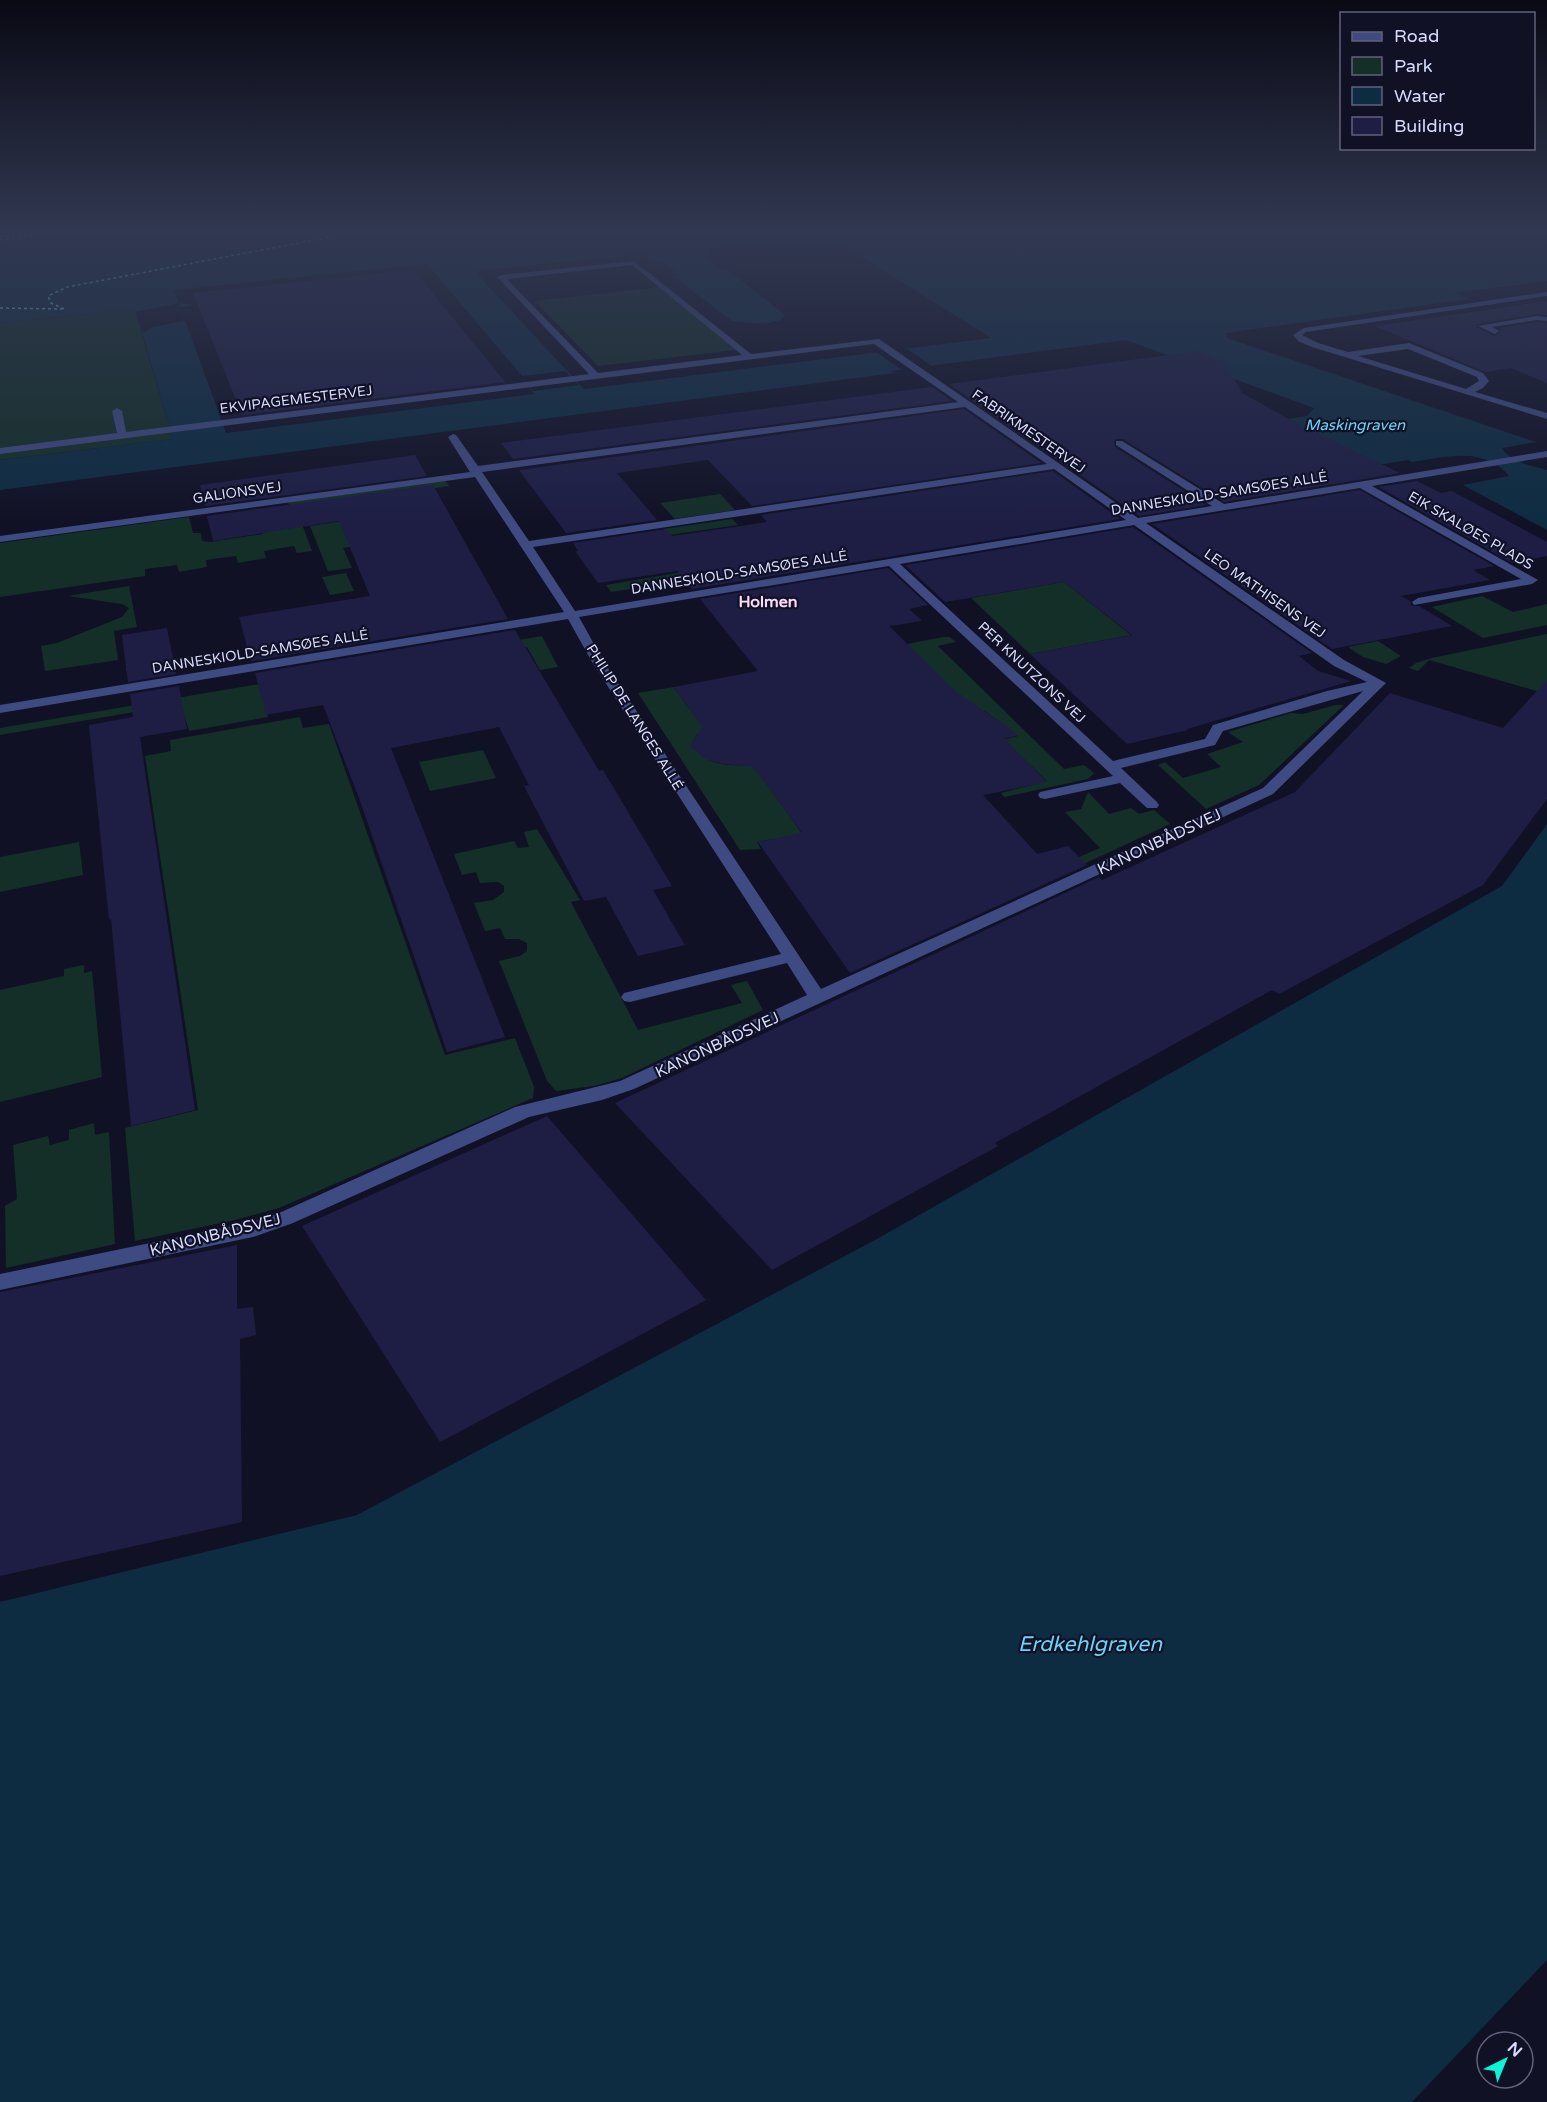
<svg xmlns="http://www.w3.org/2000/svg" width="1547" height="2102" viewBox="0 0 1547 2102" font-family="'Varela Round',sans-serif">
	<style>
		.green { fill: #142f28 }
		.water { fill: #0d2c42; fill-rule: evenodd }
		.pier { fill: #101125 }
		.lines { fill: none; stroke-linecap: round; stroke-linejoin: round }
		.ferry { stroke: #6bd4f7; stroke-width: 1.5; stroke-dasharray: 3 3; stroke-linecap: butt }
		.building { fill: #1e1e45 }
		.minor { fill: #3e4a82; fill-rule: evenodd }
		.labels { text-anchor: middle; stroke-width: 4.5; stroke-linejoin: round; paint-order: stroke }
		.far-street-label { font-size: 14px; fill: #d7dbfd; stroke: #101125 }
		.far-water-label { font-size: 15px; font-style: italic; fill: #6bd4f7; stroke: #101125 }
		.far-quarter-label { font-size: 16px; font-weight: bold; fill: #fdd9f8; stroke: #101125 }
		.street-label { font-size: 16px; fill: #d7dbfd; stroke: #101125 }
		.near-water-label { font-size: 21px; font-style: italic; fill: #6bd4f7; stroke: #101125 }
	</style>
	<rect width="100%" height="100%" fill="#101125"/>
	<g class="green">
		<path d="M660 287 736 350 598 366 535 301Z"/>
		<path d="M179 303 195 305 136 315 173 439 0 460V323L135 309V311Z"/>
		<path d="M445 481 450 486 297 508 293 516 288 502Z"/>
		<path d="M720 494 735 510 675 519 660 503Z"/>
		<path d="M397 513 409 538 343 548 352 568 328 571 310 526Z"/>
		<path d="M189 517 193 533H201L202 541 210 542 263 534 262 532 300 519 312 551 297 553 294 546 264 551 266 558 238 563 236 556 206 560 207 567 179 572 177 565 145 569V576L0 597V543Z"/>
		<path d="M732 519 738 525 669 535 663 529Z"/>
		<path d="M683 572 689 580 611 592 606 585Z"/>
		<path d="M346 573 354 591 330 595 322 577Z"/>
		<path d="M1064 582 1131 635 1030 654 971 598Z"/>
		<path d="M129 586 137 627 114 631 118 660 45 671 41 646 57 643 122 617 129 608 122 604 68 596Z"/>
		<path d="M1482 596 1513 612 1547 604V625L1483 638 1432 607Z"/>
		<path d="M1547 634V694L1429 660 1418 671 1409 668 1416 663 1432 658Z"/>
		<path d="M542 636 558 667 540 670 527 647 260 691 268 717 189 731 181 704 0 735V728Z"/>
		<path d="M943 637H950L956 642 938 646 1064 769 1084 765 1094 773 1088 779 1004 797 1001 793 1047 781 1021 756 960 752 1018 736 985 711 932 722 907 644Z"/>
		<path d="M1378 641 1401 656 1386 664 1363 657 1348 647Z"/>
		<path d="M234 649 236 653 126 671V666Z"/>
		<path d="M674 687 690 710 709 728 697 734 693 742C702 767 731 766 754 765L802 834 757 842 761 849 740 850 638 693Z"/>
		<path d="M1335 705H1344L1259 785 1206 809 1158 765 1165 762 1183 778 1221 767 1207 754 1243 742 1228 732 1291 713 1303 714Z"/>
		<path d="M300 717 303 728 329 724 445 1055 515 1038 534 1087 533 1098 279 1208 235 1220 135 1241 125 1128 198 1110 145 756 171 751 170 740Z"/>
		<path d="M483 750 496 778 430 791 419 762Z"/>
		<path d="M1088 792 1109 814 1131 808 1139 814 1154 810 1170 824 1062 874 1056 867 1100 848 1065 812 1081 809Z"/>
		<path d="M537 829 580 900 571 902 638 1030 742 1003 731 985 747 981 763 1010 622 1078 594 1086 556 1091 547 1081 499 961 520 956 527 951V943L519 939H505L500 928 485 931 474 903 493 900 504 892V886L498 882 480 883 476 872 462 875 454 854 514 841 518 848 529 847 524 832Z"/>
		<path d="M79 842 83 875 0 892V857Z"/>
		<path d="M84 965V973L92 971 102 1077 0 1102V990L64 976V969Z"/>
		<path d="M94 1123 95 1135 109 1132 115 1244 6 1268 5 1206 17 1199 13 1145 48 1136 50 1145 69 1140V1130Z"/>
	</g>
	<g class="water">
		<path d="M0 231H1547V281L1454 293 1470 299 1226 333 1227 338 1536 442 1502 448C1510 462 1532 466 1547 470V530L1463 485 1509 476C1485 446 1445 457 1412 462L1408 460 1230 489 1152 440 1307 416 1314 408 1126 340 891 371 894 373 0 490V460L173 439 135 309 0 323ZM829 236 991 338 584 389 477 274V271L643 254 650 261 664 262 678 275 673 276 732 321 764 324 781 320 785 315 728 270 723 271 704 257 713 254 706 248ZM427 264 522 376 534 394 226 433 174 290Z"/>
		<path d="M1547 824V1960L1412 2102H0V1602L357 1515 875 1240 1502 886Z"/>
	</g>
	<g class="pier">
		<path d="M179 303 185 321 153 327 143 333 135 312Z"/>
		<path d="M906 348 933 367 902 370 876 352Z"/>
		<path d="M565 371 579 385 533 391 522 376Z"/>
	</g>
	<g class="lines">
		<g class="ferry">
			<path d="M0 237 44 231"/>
			<path d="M0 240 71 231"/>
			<path d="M0 308 62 309"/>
			<path d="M64 309 51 303 48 296 67 287 362 231"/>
		</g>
	</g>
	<g class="building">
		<path d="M414 270 505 382 242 415 193 293Z"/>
		<path d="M1547 301V315L1537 314 1478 324 1476 327 1494 336 1501 332 1499 328 1537 322 1547 323V383L1511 368 1485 372 1375 326Z"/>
		<path d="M1199 351 1225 362 1242 393 1294 422 1400 473 1224 502 1123 439H1116L1114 441 1115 447 1206 505 1139 516 949 384Z"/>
		<path d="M932 387 952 401 513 459 501 443Z"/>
		<path d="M964 409 1041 463 752 506 708 460 617 473 657 520 566 533 519 470Z"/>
		<path d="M415 455 427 476 205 506 200 485Z"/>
		<path d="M1053 471 1120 519 692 589 677 571 598 583 575 551H578L573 543 666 529 672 536 767 522 761 515Z"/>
		<path d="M1417 481 1441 493 1452 491 1547 542V556L1512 563 1379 487Z"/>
		<path d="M433 485 508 619 251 661 239 617 370 596 339 521 213 541 207 516Z"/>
		<path d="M1360 490 1494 566 1473 570 1490 580 1401 596 1410 601 1412 606H1419L1452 626 1332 649 1152 524Z"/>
		<path d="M1133 527 1312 653 1299 656 1318 671 1351 681 1187 729 1188 730 1127 744 1030 654 1132 635 1064 582 945 602 905 565Z"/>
		<path d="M888 568 928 605 909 609 922 621 889 626 955 691 1019 735 1005 739 1047 782 983 795 1037 854 1068 846 1087 865 850 973 758 842 802 833 753 767 723 764 708 760 690 747 702 727 674 687 758 671 700 599Z"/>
		<path d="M167 628 176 674 128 682 122 635Z"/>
		<path d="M515 630 599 771 603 770 672 886 653 890 685 945 638 956 606 897 584 901 524 786 529 785 499 727 391 748 505 1037 447 1052 359 798 323 705 266 715 255 673Z"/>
		<path d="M1547 680V799L1483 885 1279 994 1272 990 995 1143 998 1146 772 1270 615 1103 1099 877 1102 880 1295 792 1390 693 1503 728Z"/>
		<path d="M179 686 187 729 140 737 195 1110 131 1126 111 919 109 920 89 725 133 717 130 694Z"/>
		<path d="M547 1116 706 1300 440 1442 302 1226Z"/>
		<path d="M237 1245V1309L253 1307 256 1335 240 1339 242 1522 0 1576V1292Z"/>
	</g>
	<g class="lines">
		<g class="minor">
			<path d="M634 261 751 354 879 339 1138 518 1212 506 1116 445V441H1122L1224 504 1547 451V457L1372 486 1538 580 1532 584 1414 605 1412 602 1418 598 1521 579 1360 488 1146 523 1344 660 1386 683 1273 794 634 1089 602 1100 529 1117 293 1223 253 1237 0 1290V1274L252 1222 279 1213 515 1107 620 1081 807 995 787 963 630 1002 624 1001 621 997 624 993 781 954 592 662 568 619 0 713V705L564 612 475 477 0 542V536L470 472 448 437 453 434 456 435 478 466 958 402 874 344 0 454V448L117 433 112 411 117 408 122 411 126 432 589 374 497 277 501 275ZM632 265 742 355 598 373 507 279ZM965 407 1047 464 529 541 482 472ZM1054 469 1126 520 575 611 533 547ZM1134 525 1334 666 1367 682 1327 691 1213 725 1205 739 1113 761 900 564ZM889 566 1113 776 1040 792 1038 795 1040 798 1045 799 1120 783 1147 808H1157L1159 805 1157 802 1121 768 1215 745 1223 731 1363 691 1263 788 821 989 604 662 579 617Z"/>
			<path d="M1547 292V296L1306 332 1302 335 1318 343 1348 352 1409 343 1483 373 1489 381 1483 388 1475 392 1547 413V419L1312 347 1298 341 1293 335 1304 328ZM1408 349 1477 377 1479 381 1466 389 1358 356Z"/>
			<path d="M1537 316 1547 317V321L1537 320 1492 327 1499 331 1495 334 1478 326Z"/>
		</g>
	</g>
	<linearGradient id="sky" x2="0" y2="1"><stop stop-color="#090914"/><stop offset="0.44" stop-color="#313851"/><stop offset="1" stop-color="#313851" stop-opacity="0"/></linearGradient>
	<rect width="1547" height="526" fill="url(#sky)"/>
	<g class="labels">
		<g class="far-street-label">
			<text transform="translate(296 399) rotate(-7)" y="5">EKVIPAGEMESTERVEJ</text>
			<text transform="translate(1029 431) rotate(35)" y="5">FABRIKMESTERVEJ</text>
			<text transform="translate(237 492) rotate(-8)" y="5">GALIONSVEJ</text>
			<text transform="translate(1219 493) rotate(-9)" y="5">DANNESKIOLD-SAMSØES ALLÉ</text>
			<text transform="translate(1471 530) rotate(30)" y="5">EIK SKALØES PLADS</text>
			<text transform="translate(739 572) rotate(-9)" y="5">DANNESKIOLD-SAMSØES ALLÉ</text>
			<text transform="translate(1265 593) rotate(35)" y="5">LEO MATHISENS VEJ</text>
			<text transform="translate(260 651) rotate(-9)" y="5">DANNESKIOLD-SAMSØES ALLÉ</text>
			<text transform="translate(1032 672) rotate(43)" y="5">PER KNUTZONS VEJ</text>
			<text transform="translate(635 717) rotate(58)" y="5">PHILIP DE LANGES ALLÉ</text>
		</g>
		<g class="far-water-label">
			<text x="1355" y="430">Maskingraven</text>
		</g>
		<g class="far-quarter-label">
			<text x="768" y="607">Holmen</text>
		</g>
		<g class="street-label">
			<text transform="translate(1159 841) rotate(-25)" y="6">KANONBÅDSVEJ</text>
			<text transform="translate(717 1044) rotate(-25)" y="6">KANONBÅDSVEJ</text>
			<text transform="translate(215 1234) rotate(-14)" y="6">KANONBÅDSVEJ</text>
		</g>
		<g class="near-water-label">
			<text x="1090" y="1651">Erdkehlgraven</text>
		</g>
	</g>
	<rect x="1340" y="12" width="195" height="138" fill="#101125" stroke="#60627b" stroke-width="1.5"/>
	<rect x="1352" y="32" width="30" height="9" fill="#3e4a82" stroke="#60627b" stroke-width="1.5"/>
	<text x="1394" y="42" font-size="18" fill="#d7dbfd">Road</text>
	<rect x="1352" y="57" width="30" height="18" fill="#142f28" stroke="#60627b" stroke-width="1.5"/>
	<text x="1394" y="72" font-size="18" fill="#d7dbfd">Park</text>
	<rect x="1352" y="87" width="30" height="18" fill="#0d2c42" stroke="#60627b" stroke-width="1.5"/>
	<text x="1394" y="102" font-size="18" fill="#d7dbfd">Water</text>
	<rect x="1352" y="117" width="30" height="18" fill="#1e1e45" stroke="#60627b" stroke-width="1.5"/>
	<text x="1394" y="132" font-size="18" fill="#d7dbfd">Building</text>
	<g transform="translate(1505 2060) rotate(43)"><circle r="28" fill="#101125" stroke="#60627b" stroke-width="1.5"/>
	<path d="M0-4.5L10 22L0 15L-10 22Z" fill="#0ef2d7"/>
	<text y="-9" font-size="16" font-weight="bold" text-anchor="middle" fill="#d7dbfd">N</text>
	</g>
</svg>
